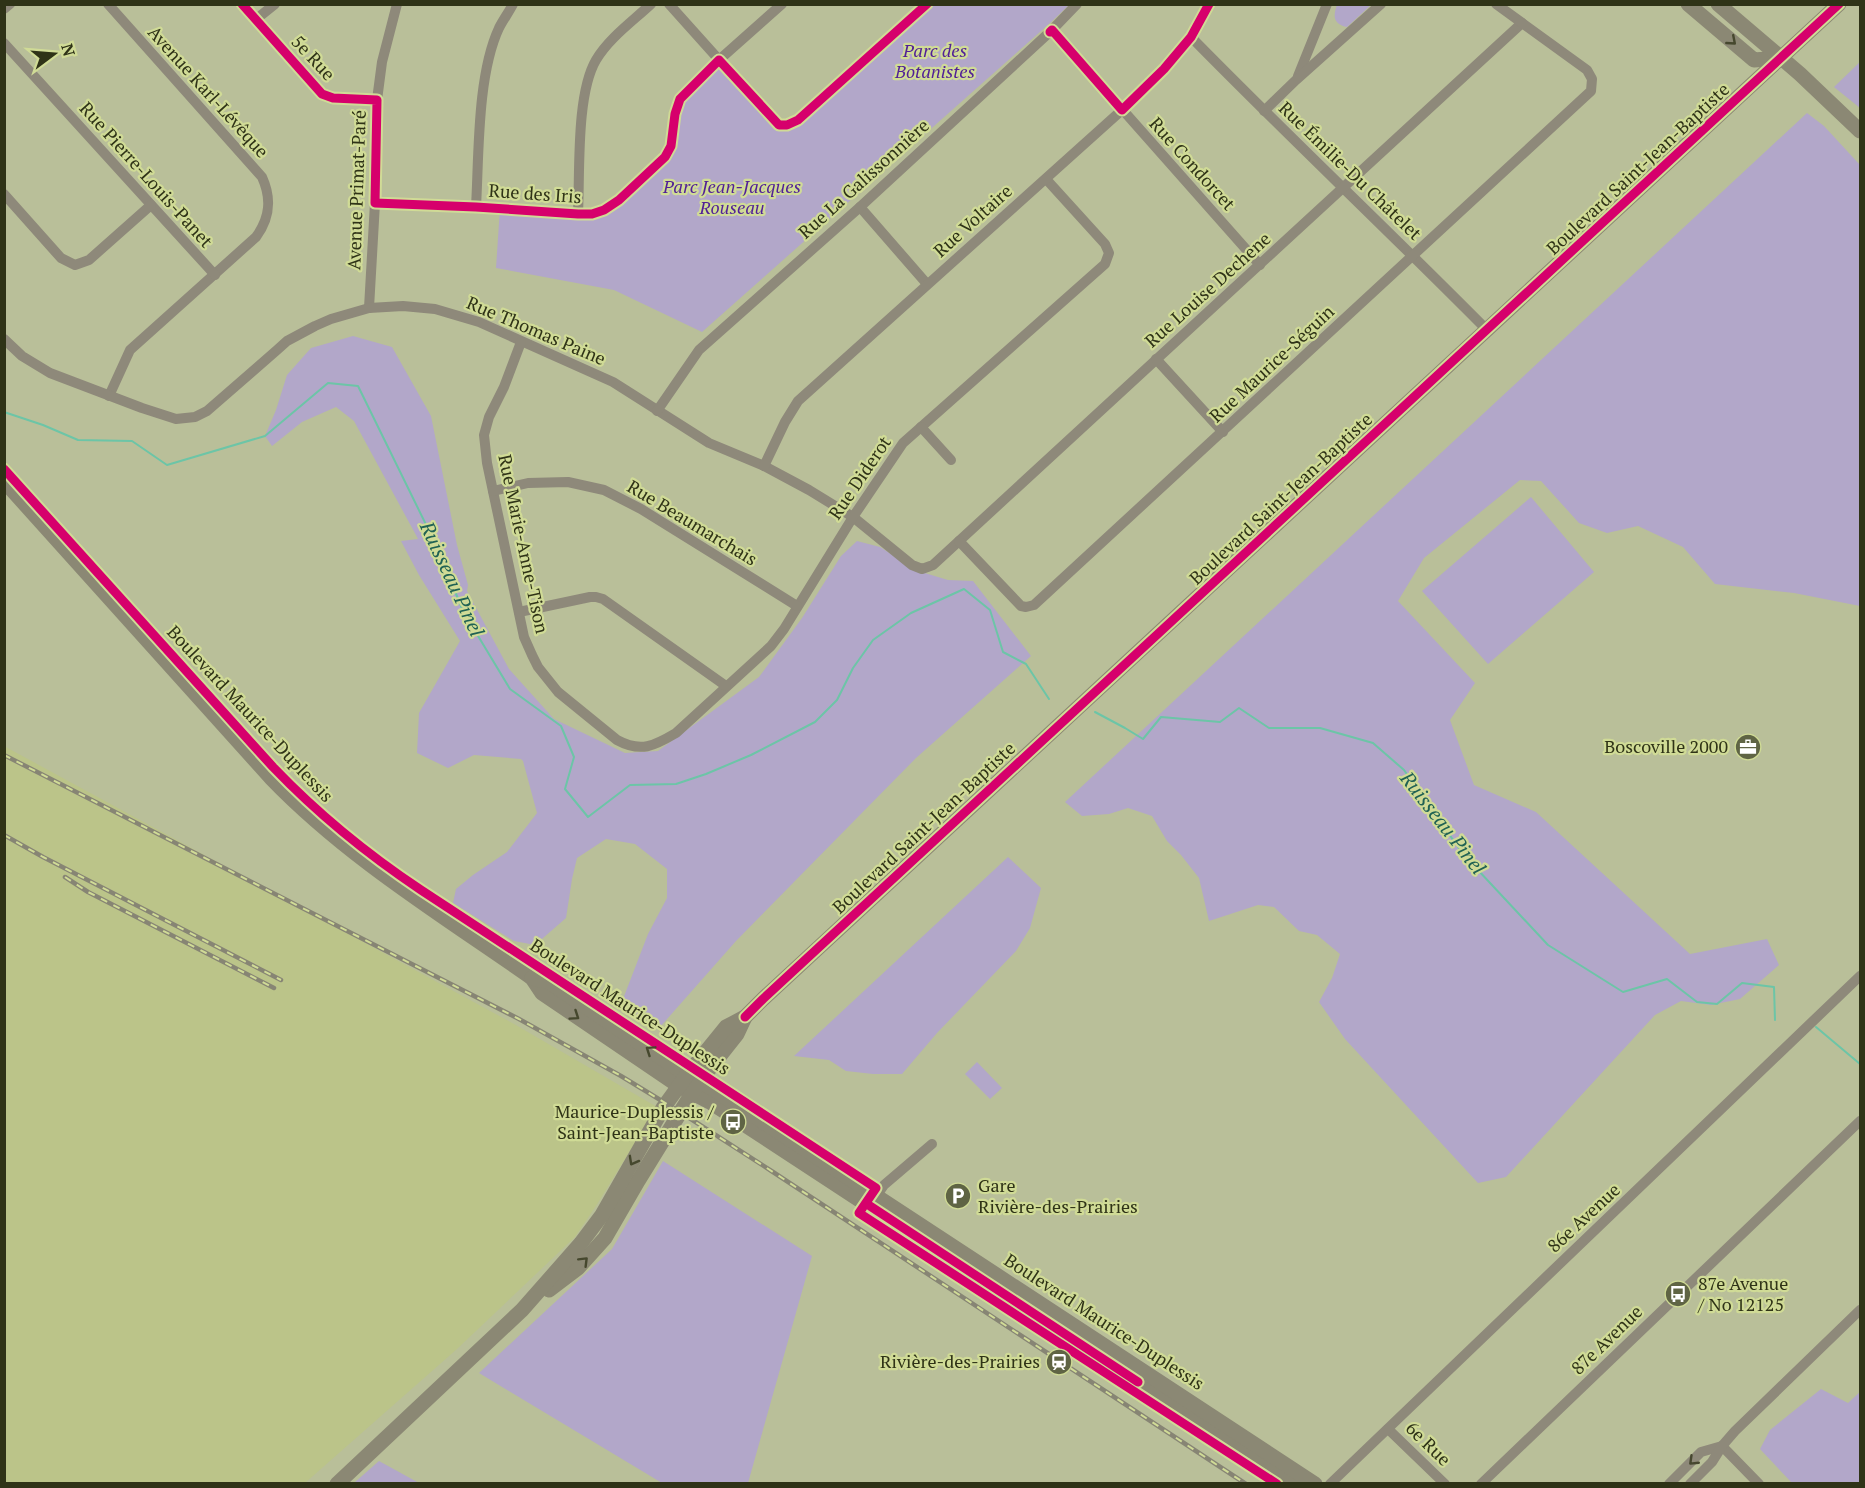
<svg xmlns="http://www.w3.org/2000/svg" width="1865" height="1488" viewBox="0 0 1865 1488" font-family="'PT Serif',serif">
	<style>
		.built { fill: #bbc489 }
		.green { fill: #b2a7c9 }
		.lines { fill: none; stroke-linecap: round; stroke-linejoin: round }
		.stream { stroke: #6cc5a7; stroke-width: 2 }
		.street { stroke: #8e897a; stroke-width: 10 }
		.secondary { stroke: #8b8874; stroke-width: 15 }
		.rail-casing { stroke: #878574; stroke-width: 4.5 }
		.rail { stroke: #d0db96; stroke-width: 2; stroke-dasharray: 7; stroke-linecap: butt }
		.cycleway-casing { stroke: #d0db96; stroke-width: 13 }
		.cycleway { stroke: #d6006c; stroke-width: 9 }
		.oneway { stroke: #46482e }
		.oneway2 { stroke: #474830 }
		.labels { text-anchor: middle; stroke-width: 4.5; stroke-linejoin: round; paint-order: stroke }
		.park-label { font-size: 18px; font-style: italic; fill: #512097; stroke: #d0db96 }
		.street-label { font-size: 18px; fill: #2f3317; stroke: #d0db96 }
		.poi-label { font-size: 18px; fill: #2f3317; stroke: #d0db96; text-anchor: end }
		.water-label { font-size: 20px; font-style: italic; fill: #206254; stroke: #d0db96 }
	</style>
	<rect width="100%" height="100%" fill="#b9bf99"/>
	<path class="built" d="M4 746 514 1024 657 1107 596 1206 575 1237 457 1349 305 1483H5Z"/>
	<g class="green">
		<path d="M927 5H1069L1050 23 702 332 614 290 496 268 500 208 605 210 670 146 680 99 719 60 777 125H787Z"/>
		<path d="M1337 5V4L1371 5 1347 27C1333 24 1333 16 1337 5Z"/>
		<path d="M1860 62V108L1834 87Z"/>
		<path d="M1807 113 1824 126 1860 165V606L1794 593 1715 584 1683 547 1638 526 1607 533 1579 523 1541 481 1520 480 1424 558 1398 601 1475 683 1450 720 1474 785 1536 812 1690 954 1767 939 1779 965 1740 999 1711 1005 1681 1001 1655 1015 1506 1177 1478 1183 1345 1039 1319 1002 1332 978 1340 954 1317 935 1299 931 1274 907 1258 905 1209 921 1199 878 1181 855 1167 841 1152 816 1128 808 1109 814 1082 816 1065 802Z"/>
		<path d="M353 336 392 347 431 416 457 545 468 585 467 591 509 669 554 719 625 753 658 751 759 677 802 618 841 556 857 541 880 547 918 571 948 580 973 581 1031 656 916 758 736 941 660 1027 632 1011 623 999 648 934 667 898V869L635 844 606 839 577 858 572 879 566 918 535 945 514 941 453 903 456 889 473 875 507 852 537 813 523 761 521 759 474 755 448 768 417 753 419 713 460 641 419 575 401 541 418 539 417 537 354 421 336 407 302 422 272 446 265 436 276 410 287 375 311 348Z"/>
		<path d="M1531 497 1594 572 1488 664 1422 591Z"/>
		<path d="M1008 857 1041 888 1030 928 1016 951 937 1033 902 1074H873L846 1071 829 1060 794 1056Z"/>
		<path d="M977 1062 1002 1088 990 1099 965 1074Z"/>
		<path d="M663 1161 812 1256 748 1483H662L479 1373 612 1249Z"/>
		<path d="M1821 1389 1848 1403 1860 1392V1483H1792L1760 1449 1770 1430Z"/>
		<path d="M379 1461 419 1483H354Z"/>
	</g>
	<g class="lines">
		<g class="stream">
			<path d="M4 412 43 425 78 440 132 441 167 465 265 436 328 383 358 386 437 547 463 611 510 689 561 726 574 757 565 789 588 817 630 785 676 784 706 774 751 755 815 722 837 700 853 668 873 640 911 613 964 589 990 610 1003 652 1026 664 1049 699"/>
			<path d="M1095 712 1125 728 1143 739 1161 717 1220 722 1239 708 1269 728H1320L1373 743 1404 770 1463 854 1548 945 1623 992 1667 979 1697 1002 1717 1004 1742 983 1774 987 1775 1020"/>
			<path d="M1816 1027 1860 1064"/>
		</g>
		<g class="street">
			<path d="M108 4 262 177C272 199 270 218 256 237L130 350 109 396"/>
			<path d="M242 4 322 94 333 98 377 100"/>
			<path d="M669 4 773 120 779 125H787L798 120 927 4"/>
			<path d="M4 9 10 4"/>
			<path d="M255 20 275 4"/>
			<path d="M1052 30 1260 265"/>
			<path d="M1191 37C1288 136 1389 231 1487 330"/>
			<path d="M4 43 215 275"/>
			<path d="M1298 76 1327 4"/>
			<path d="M1264 111 1296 80 1381 4"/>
			<path d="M4 194 61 258 75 265 89 260 151 205"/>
			<path d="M375 203 476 207 578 214H592L604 210 619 200 665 157 671 146 675 114 680 99 719 60 782 4"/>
			<path d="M476 207C479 155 477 75 499 28 503 20 509 12 513 4"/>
			<path d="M860 207 927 284"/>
			<path d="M578 214C580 172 576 94 596 60 609 38 633 21 651 4"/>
			<path d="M369 308 375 203 377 100 382 62 397 4"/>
			<path d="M4 339 22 356 50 373 142 408 176 419 195 417 207 411 277 350 287 341 315 326 331 319 369 308 403 306 435 309 479 322 613 382 709 443 764 466 809 490 853 517 912 565 922 569 933 565 1522 23"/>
			<path d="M521 342 504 387 489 417 484 435 487 463 524 637 532 655 538 667 558 692 617 740C641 753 654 746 676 733L771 646 784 629 853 517 903 443 1105 264 1109 253 1105 244 1046 179"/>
			<path d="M1156 359 1223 432"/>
			<path d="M657 411 699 350 860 207 1052 30 1077 4"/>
			<path d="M921 427 951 460"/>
			<path d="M764 466 785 422 798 401 1122 110 1164 69 1191 37 1209 4"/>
			<path d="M493 491 528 483 568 482 604 490 641 509 797 606"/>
			<path d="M959 541 1021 606 1026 607 1034 605 1591 91 1592 79 1587 70 1496 4"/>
			<path d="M519 612 590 597H596L603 599 726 686"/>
			<path d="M873 1201 884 1185 932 1144"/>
			<path d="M1388 1429 1445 1484"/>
			<path d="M1722 1446 1759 1484"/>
			<path d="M1330 1484 1860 976"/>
			<path d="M1481 1484 1860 1121"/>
			<path d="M1669 1484 1701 1452 1722 1446"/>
			<path d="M1690 1484 1712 1462 1722 1446 1735 1431 1860 1310"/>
		</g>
		<g class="secondary">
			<path d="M1688 4 1754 60 1781 58"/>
			<path d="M1718 4 1800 74 1860 131"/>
			<path d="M4 481 271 778C347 857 442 915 532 978L542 993 679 1086 710 1102 1293 1484"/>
			<path d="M532 978 549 982 687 1075 710 1087 1315 1484"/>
			<path d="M549 1290 578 1268 605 1238 638 1181 699 1082 737 1034 745 1017"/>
			<path d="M337 1484 522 1310 581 1243 602 1215 663 1108 687 1075 726 1027 745 1017 763 999 1839 4"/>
		</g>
		<g class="rail-casing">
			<g id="rail">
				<path d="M4 755 519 1019 621 1076 680 1112 773 1172 1246 1484"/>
				<path d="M4 835 43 857 281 980"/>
				<path d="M65 877 88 892 274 988"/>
			</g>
		</g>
		<use href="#rail" class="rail"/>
		<g class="cycleway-casing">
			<g id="cycleway">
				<path d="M242 4 322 94 333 98 377 100 375 203 476 207 578 214H592L604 210 619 200 665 157 671 146 675 114 680 99 719 60 779 125H787L798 120 927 4"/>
				<path d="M1050 32 1052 30 1122 110 1164 69 1191 37 1209 4"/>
				<path d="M4 469 273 767C318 814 367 854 421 890L876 1188 859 1213 1277 1484"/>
				<path d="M745 1017 763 999 1839 4"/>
				<path d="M870 1206 1138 1382"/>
			</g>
		</g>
		<use href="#cycleway" class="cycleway"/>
	</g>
	<defs><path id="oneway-chevron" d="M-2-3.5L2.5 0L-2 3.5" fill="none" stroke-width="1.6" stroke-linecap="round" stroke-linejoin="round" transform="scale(1.5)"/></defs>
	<g class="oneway">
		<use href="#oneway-chevron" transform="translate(1732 41) rotate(41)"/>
		<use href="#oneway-chevron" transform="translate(575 1016) rotate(34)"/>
		<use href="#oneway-chevron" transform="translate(650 1050) rotate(-146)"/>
		<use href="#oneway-chevron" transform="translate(633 1161) rotate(119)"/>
		<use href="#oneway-chevron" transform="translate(584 1261) rotate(-45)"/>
	</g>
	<use class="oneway2" href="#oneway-chevron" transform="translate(1693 1461) rotate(136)"/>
	<defs>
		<g id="office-disc" transform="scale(1.35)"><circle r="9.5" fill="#5f6444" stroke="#d0db96"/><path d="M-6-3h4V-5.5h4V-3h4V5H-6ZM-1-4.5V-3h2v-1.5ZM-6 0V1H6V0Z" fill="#fff"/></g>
		<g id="bus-disc" transform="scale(1.35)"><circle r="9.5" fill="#5f6444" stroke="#d0db96"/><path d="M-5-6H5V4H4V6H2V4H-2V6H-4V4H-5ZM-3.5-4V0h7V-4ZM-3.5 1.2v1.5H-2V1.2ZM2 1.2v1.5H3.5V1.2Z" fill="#fff"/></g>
		<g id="parking-disc" transform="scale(1.35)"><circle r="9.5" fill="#5f6444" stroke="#d0db96"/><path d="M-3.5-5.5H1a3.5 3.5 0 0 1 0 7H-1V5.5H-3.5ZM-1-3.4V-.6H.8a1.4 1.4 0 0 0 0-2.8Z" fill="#fff"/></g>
		<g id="station-disc" transform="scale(1.35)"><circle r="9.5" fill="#5f6444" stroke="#d0db96"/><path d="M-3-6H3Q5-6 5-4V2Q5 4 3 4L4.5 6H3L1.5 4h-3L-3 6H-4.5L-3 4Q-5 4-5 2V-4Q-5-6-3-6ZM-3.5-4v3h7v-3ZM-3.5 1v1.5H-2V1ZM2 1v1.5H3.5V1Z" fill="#fff"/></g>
	</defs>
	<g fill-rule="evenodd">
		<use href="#office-disc" x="1748" y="747"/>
		<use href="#bus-disc" x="733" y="1122"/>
		<use href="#parking-disc" x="958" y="1196"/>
		<use href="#bus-disc" x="1678" y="1294"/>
		<use href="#station-disc" x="1059" y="1362"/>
	</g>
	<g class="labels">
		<g class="park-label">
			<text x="935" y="57">Parc des<tspan x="935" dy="21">Botanistes</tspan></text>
			<text x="732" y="193">Parc Jean-Jacques<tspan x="732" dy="21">Rouseau</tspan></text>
		</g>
		<g class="street-label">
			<text transform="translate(313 58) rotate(47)" y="6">5e Rue</text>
			<text transform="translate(208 92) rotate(48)" y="6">Avenue Karl-Lévêque</text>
			<text transform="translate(1192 164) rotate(48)" y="6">Rue Condorcet</text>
			<text transform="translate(1638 169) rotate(-43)" y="6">Boulevard Saint-Jean-Baptiste</text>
			<text transform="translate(1350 171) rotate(44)" y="6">Rue Émilie-Du Châtelet</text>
			<text transform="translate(146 175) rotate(48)" y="6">Rue Pierre-Louis-Panet</text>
			<text transform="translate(864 179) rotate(-42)" y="6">Rue La Galissonnière</text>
			<text transform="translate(357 190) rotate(-88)" y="6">Avenue Primat-Paré</text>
			<text transform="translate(535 194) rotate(4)" y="6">Rue des Iris</text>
			<text transform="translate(973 221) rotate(-42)" y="6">Rue Voltaire</text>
			<text transform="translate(1208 290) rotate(-42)" y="6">Rue Louise Dechene</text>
			<text transform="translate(536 331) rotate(23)" y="6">Rue Thomas Paine</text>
			<text transform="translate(1272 364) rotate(-43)" y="6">Rue Maurice-Séguin</text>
			<text transform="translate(860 478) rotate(-56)" y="6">Rue Diderot</text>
			<text transform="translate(1281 499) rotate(-43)" y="6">Boulevard Saint-Jean-Baptiste</text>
			<text transform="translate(692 523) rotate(31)" y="6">Rue Beaumarchais</text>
			<text transform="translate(523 544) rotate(78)" y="6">Rue Marie-Anne-Tison</text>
			<text transform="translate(250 714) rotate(47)" y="6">Boulevard Maurice-Duplessis</text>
			<text transform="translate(924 828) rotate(-43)" y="6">Boulevard Saint-Jean-Baptiste</text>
			<text transform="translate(630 1007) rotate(33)" y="6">Boulevard Maurice-Duplessis</text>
			<text transform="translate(1584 1218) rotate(-43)" y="6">86e Avenue</text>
			<text transform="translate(1104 1322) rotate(33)" y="6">Boulevard Maurice-Duplessis</text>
			<text transform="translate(1607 1340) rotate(-44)" y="6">87e Avenue</text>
			<text transform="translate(1428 1444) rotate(44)" y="6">6e Rue</text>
		</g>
		<g class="poi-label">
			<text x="1728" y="753">Boscoville 2000</text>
			<text x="714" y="1118">Maurice-Duplessis /<tspan x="714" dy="21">Saint-Jean-Baptiste</tspan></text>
			<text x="978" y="1192" text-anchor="start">Gare<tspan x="978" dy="21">Rivière-des-Prairies</tspan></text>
			<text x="1698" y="1290" text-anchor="start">87e Avenue<tspan x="1698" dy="21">/ No 12125</tspan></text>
			<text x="1040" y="1368">Rivière-des-Prairies</text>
		</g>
		<g class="water-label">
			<text transform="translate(452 579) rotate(65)" y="7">Ruisseau Pinel</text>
			<text transform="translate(1443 823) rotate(52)" y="7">Ruisseau Pinel</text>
		</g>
	</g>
	<rect width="1865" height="1488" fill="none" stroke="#2f3317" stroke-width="12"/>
	<g transform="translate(54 54) rotate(74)" stroke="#d0db96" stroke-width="4.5" paint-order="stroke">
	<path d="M0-4.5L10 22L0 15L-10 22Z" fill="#2f3317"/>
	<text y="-9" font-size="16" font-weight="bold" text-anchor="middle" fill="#2f3317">N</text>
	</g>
</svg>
